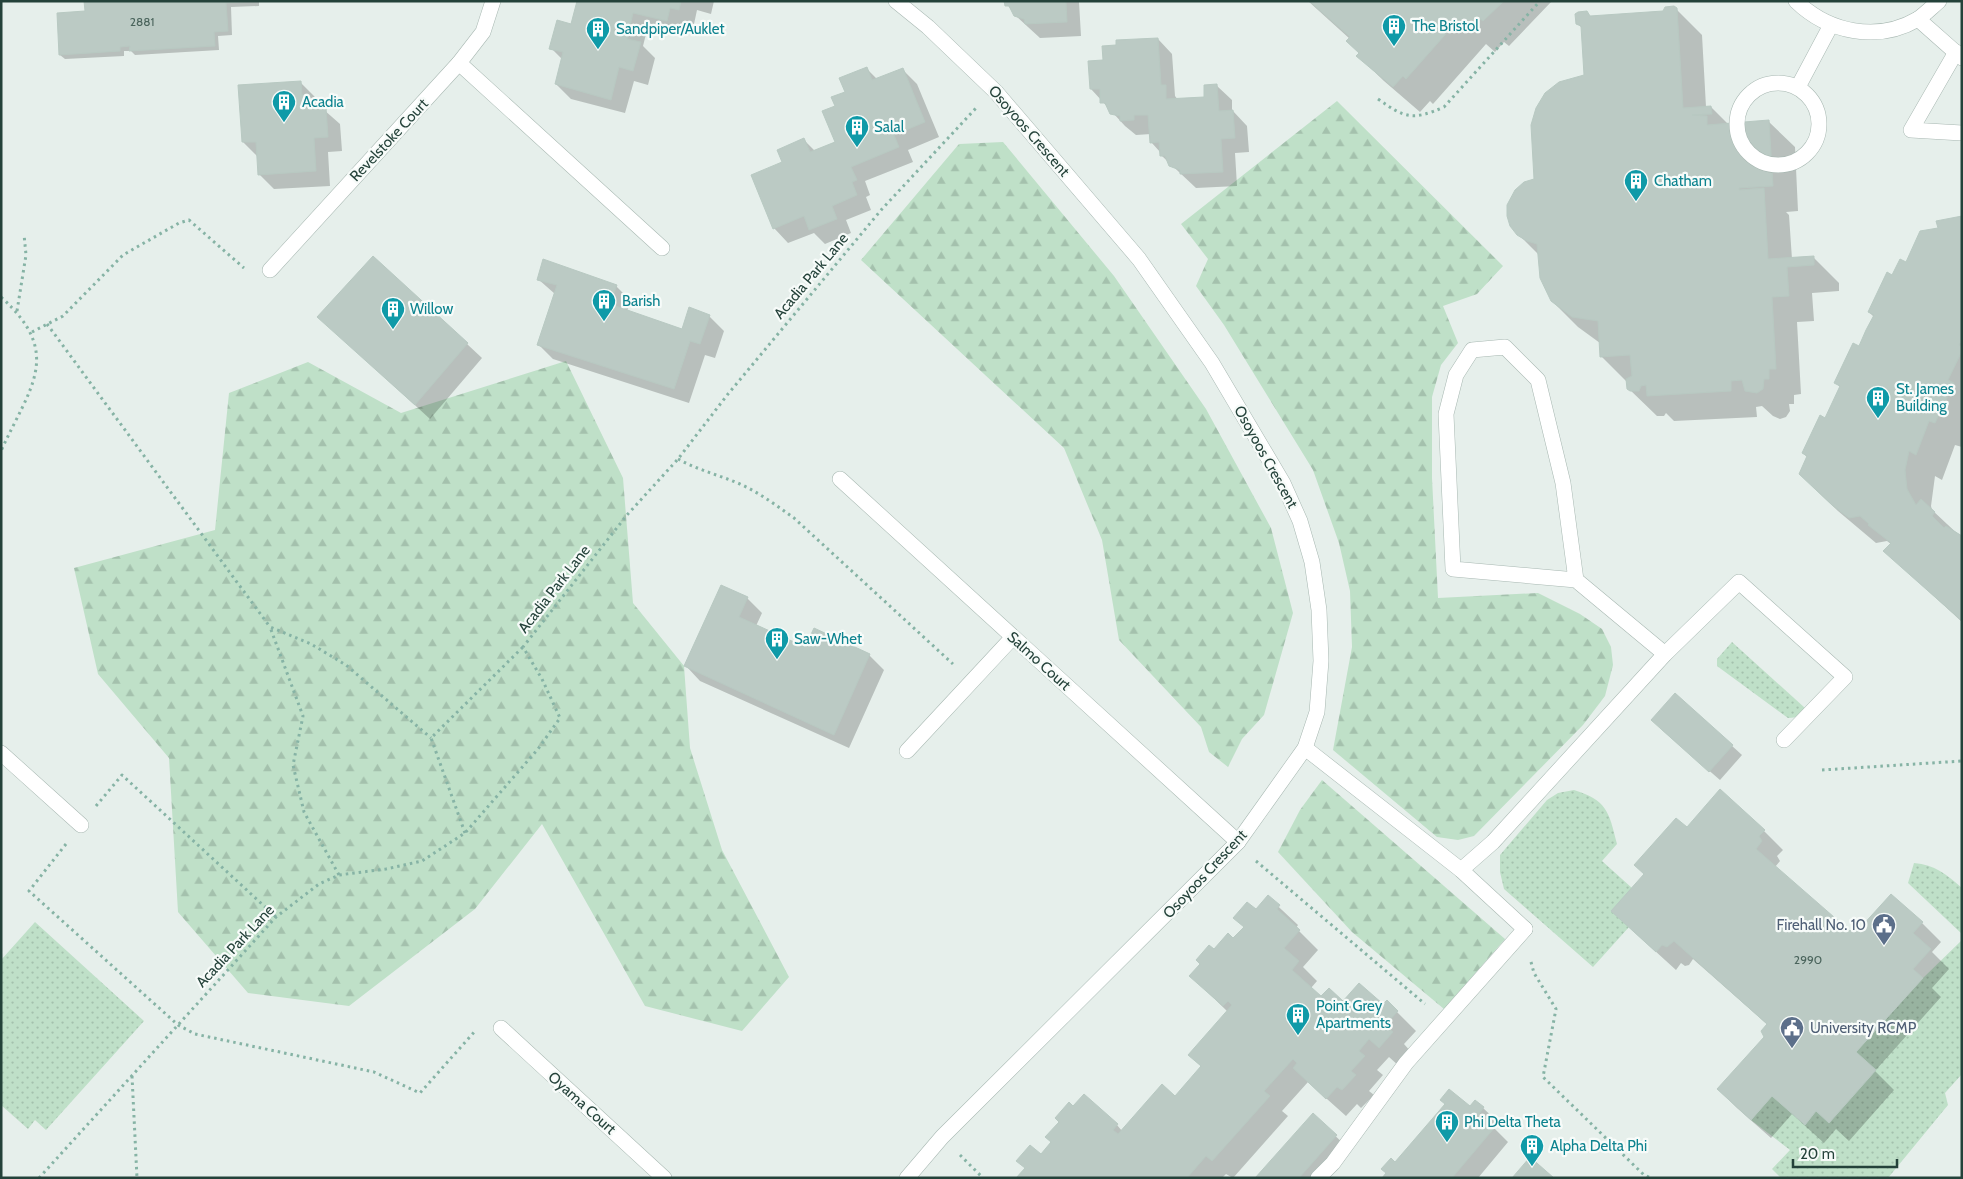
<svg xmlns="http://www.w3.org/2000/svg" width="1963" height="1179" viewBox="0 0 1963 1179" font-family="Cabin,sans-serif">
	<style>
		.grass { fill: url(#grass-dots) }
		.forest { fill: url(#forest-firs) }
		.shadow { fill: #0003 }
		.building { fill: #bbcac4; stroke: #b8c9c2 }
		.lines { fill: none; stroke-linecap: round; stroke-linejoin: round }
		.service-casing { stroke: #a8b8b2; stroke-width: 16 }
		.minor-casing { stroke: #a8b8b2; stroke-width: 16 }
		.path { stroke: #86b3a5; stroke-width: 3; stroke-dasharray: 2.5 4; stroke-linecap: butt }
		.service { stroke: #fff; stroke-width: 15 }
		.minor { stroke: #fff; stroke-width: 15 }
		.labels { text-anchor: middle; stroke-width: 4.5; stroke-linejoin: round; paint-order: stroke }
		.number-label { font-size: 12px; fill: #4a645c }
		.culture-label { font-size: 15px; fill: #0d838f; stroke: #f7fbf9; text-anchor: start }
		.street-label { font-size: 15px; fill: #24423a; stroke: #f7fbf9 }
		.service-label { font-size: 15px; fill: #4e5e75; stroke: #f7fbf9; text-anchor: end }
	</style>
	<defs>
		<pattern id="grass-dots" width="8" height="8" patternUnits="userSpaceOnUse" patternTransform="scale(1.25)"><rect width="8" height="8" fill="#bfe0c8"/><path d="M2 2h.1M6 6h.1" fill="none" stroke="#a4c1ad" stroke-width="1.8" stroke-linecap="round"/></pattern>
		<pattern id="forest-firs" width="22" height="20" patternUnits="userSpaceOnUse" patternTransform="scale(1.25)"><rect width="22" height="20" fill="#bfe0c8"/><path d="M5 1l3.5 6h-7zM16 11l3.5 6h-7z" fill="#a4c1ad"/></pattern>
	</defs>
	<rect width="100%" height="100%" fill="#e6efeb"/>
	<g class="grass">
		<path d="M1732 642 1805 708C1801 715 1797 718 1788 718L1717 666V659Z"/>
		<path d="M1574 790C1607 800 1609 812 1617 844L1602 861 1632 888 1629 927 1593 967 1504 889 1500 872V855L1547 800 1558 793Z"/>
		<path d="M1914 863C1935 865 1946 874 1962 888V934L1908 883Z"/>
		<path d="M35 922 144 1021 46 1130 35 1120 28 1129 1 1105V960Z"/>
		<path d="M1962 940V1074L1945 1093 1948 1105 1888 1178H1781L1772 1169 1790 1150 1751 1120 1772 1096 1805 1124 1856 1052 1923 978Z"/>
	</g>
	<g class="forest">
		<path d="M1337 101 1503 266 1477 294 1443 306 1458 343 1441 365 1432 397V478L1438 598 1538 593 1580 614 1602 629 1611 647 1613 665 1605 696 1583 725 1474 836 1458 840 1437 837 1333 750 1352 647 1350 591 1339 543 1313 470 1224 325 1196 286 1208 259 1181 224Z"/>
		<path d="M1003 142 1114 276 1206 409 1271 528 1293 613 1264 715 1242 739 1228 767 1209 752 1201 727 1119 640 1102 540 1064 448 861 260 959 144Z"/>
		<path d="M566 361 623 478 633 603 684 666 690 748 722 850 789 977 742 1031 645 1006 542 824 475 909 349 1006 248 993 178 912 169 758 98 674 74 568 215 530 229 393 308 362 401 413Z"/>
		<path d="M1322 780 1505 939 1444 1009 1352 932 1278 852 1300 810Z"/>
	</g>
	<g class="shadow">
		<path d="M85 1H259V6L231 7 232 35 218 36 219 50 135 55 131 51H124V56L65 59 60 55 86 12Z"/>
		<path d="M578 1H714L711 14 697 10 694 24 685 22 681 35 648 26 643 46 655 58 648 85 634 81 625 113 571 99 556 84 563 60 551 48 572 25Z"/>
		<path d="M1005 1H1093V2H1079L1081 36 1040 38 1015 15Z"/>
		<path d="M1308 1H1552L1509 46 1504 42 1495 52 1486 44 1433 104 1430 101 1420 112 1384 81 1358 56 1360 53 1350 39Z"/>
		<path d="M1674 7 1702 35 1706 107H1711L1728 124 1769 122 1795 147 1798 211 1786 212 1789 215 1792 259 1813 257 1839 283V291L1812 293 1814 321 1797 322 1801 394 1794 395V404H1789L1790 411 1786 417 1780 419 1773 416 1762 406 1756 407 1757 417 1674 421 1666 413 1664 416H1657L1628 388 1627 382 1601 356 1600 343 1578 327 1552 301 1540 256 1518 234 1535 179 1585 76 1582 28 1577 23 1591 17 1664 12Z"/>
		<path d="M1158 39 1172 54 1175 96 1178 100 1206 98 1217 86 1232 100V110L1247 126 1249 152 1235 153 1237 186 1196 188 1162 156 1161 153 1151 142V134L1136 135 1125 126 1091 89 1104 61Z"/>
		<path d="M867 69 878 80 903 70 917 84 939 137 908 150 913 162 865 181 870 195 866 197 871 210 846 220 851 233 825 244 814 233 788 243 774 228 784 163 804 140 815 151 836 142 837 107Z"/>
		<path d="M300 82 315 97V102L340 124 342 151 328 152 330 186 274 189 259 174 258 157 243 142Z"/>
		<path d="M1962 217V447L1955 445 1942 480 1935 476 1931 506 1932 510 1962 538V622L1885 551 1891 544 1887 541 1876 543 1838 511 1811 485 1808 458 1803 453 1826 419 1841 388 1836 383 1859 348 1874 317 1869 312 1893 276 1939 229Z"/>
		<path d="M538 279 616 286 631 301 627 311 683 330 709 316 724 331 715 358 705 355 689 403 553 359 539 345 555 294Z"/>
		<path d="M319 317 467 344 482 358 430 419Z"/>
		<path d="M747 598 762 613 756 626 806 649 869 655 884 670 849 748 700 681 686 666Z"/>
		<path d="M1675 694 1742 755 1720 780 1662 730Z"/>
		<path d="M1687 829 1764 831 1783 850 1777 856 1780 861 1775 867 1850 933 1862 928 1922 923 1941 942 1932 952 1949 969 1932 988 1941 997 1875 1071 1894 1090 1849 1141 1836 1129 1824 1143 1792 1114 1771 1138 1737 1108 1718 1089 1766 1037 1768 1025 1693 959 1689 965 1685 966 1681 963 1676 970 1632 930Z"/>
		<path d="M1268 897 1298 925 1296 928 1318 950 1303 967 1317 981 1311 988 1322 998 1344 1003 1383 1006 1397 1012 1416 1031 1404 1044 1411 1052 1399 1066 1389 1057 1377 1070 1383 1075 1369 1091 1374 1095 1361 1108 1357 1104 1346 1116 1308 1082 1282 1111 1288 1116 1233 1178 1226 1174 1222 1178H1018L1041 1156 1117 1125 1122 1131 1175 1097 1202 1067 1190 1055 1228 1012 1191 976 1214 951 1233 940Z"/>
		<path d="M1470 1108H1483L1498 1122 1494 1128 1508 1142 1478 1178H1383L1395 1164Z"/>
		<path d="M1313 1115 1346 1146 1317 1178H1256Z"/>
	</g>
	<g class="building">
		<path d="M84 1H255L226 3 228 31 214 32 215 46 129 51 130 46 120 47V51L59 55 57 13 85 11Z"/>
		<path d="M577 1H681L679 10 670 8 667 21 633 13 627 39 641 42 633 71 619 67 611 100 555 84 563 52 549 49 557 20 571 24Z"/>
		<path d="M1004 1H1066L1067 22 1025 24 1024 19 1014 16 1009 6H1005Z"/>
		<path d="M1309 1H1504L1483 21 1477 17 1468 27 1459 19 1406 79 1403 76 1393 87 1356 56 1359 53 1346 41 1350 37Z"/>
		<path d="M1674 6 1677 8 1683 108 1711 106 1712 114 1692 115 1707 116V125L1769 120 1773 186 1739 188V190L1764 188 1768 259 1814 256V265L1787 267 1789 296 1772 297 1776 369H1769V379H1764L1763 389 1757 393 1745 391 1742 380 1731 381V391L1647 396 1646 385 1641 386 1639 391H1630L1627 389 1626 379 1632 376 1630 355 1600 357 1598 321 1572 317 1551 301 1540 278 1537 244 1527 241 1517 235 1510 226 1507 216V205L1515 190 1524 182 1534 179 1531 125 1536 108 1545 93 1559 82 1584 75 1581 26 1576 24 1575 14 1578 12 1587 11 1590 16 1663 11 1665 7Z"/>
		<path d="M1158 38 1161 85H1166V99L1204 97V85L1217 84 1219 111 1233 110 1235 138 1221 139 1223 172 1180 174V170L1169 166 1165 156H1160L1159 142 1150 143 1148 115H1134V120L1120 121V116L1110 114 1105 103H1100V89H1090L1088 61 1103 60 1102 46 1116 45V40Z"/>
		<path d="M867 67 872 80 903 68 925 122 894 135 899 147 851 167 857 180 852 182 857 195 832 206 837 219 809 230 804 216 773 229 751 175 782 162 777 150 804 138 810 152 835 142 822 111 835 106 831 97 845 92 839 78Z"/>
		<path d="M301 81 302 95H310L311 109 326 108 328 137 314 138 316 171 258 175 256 142H242L238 85Z"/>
		<path d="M1962 216V340L1959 345 1962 347V351L1948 380 1954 383 1935 423 1929 421 1916 455 1909 451 1905 470 1907 489 1916 505 1921 499 1935 512 1932 516 1944 528 1946 526 1962 536V621L1883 551 1891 543 1868 525 1869 524 1860 516 1849 518 1832 505 1799 474 1807 456 1802 453 1820 415 1825 418 1840 386 1834 383 1853 343 1859 346 1866 330 1874 315 1868 312 1887 272 1892 275 1900 259 1906 262 1920 231 1938 228 1936 221Z"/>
		<path d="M373 256 468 343 415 405 317 317Z"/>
		<path d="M543 259 617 285 610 304 682 329 689 307 710 315 700 344 690 341 674 389 537 345 557 285 537 280Z"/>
		<path d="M721 585 748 597 739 617 805 647 814 628 870 654 834 735 684 666Z"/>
		<path d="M1675 693 1733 745 1709 772 1651 720Z"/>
		<path d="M1720 789 1765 830 1759 836 1762 841 1756 849 1850 931 1856 925 1861 927 1891 894 1923 922 1913 933 1931 949 1913 969 1923 978 1856 1052 1876 1070 1829 1123 1816 1111 1805 1125 1772 1096 1751 1120 1717 1089 1764 1037 1761 1031 1767 1024 1674 941 1667 947 1662 945 1656 952 1611 911 1644 874 1634 865 1676 818 1687 827Z"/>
		<path d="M1268 895 1280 905 1277 909 1300 930 1284 948 1299 961 1292 970 1321 996 1329 988 1343 1001 1359 983 1383 1004 1387 1000 1398 1011 1385 1025 1393 1032 1379 1048 1369 1039 1359 1051 1365 1056 1351 1071 1356 1075 1342 1090 1337 1087 1326 1099 1293 1068 1297 1063 1293 1059 1264 1091 1270 1096 1212 1161 1206 1156 1187 1178H1016L1025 1168 1016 1161 1030 1145 1041 1154 1051 1142 1045 1137 1059 1122 1055 1118 1069 1102 1073 1106 1084 1094 1118 1124 1113 1130 1118 1134 1162 1084 1175 1096 1201 1066 1188 1055 1232 1005 1228 1001 1223 1006 1189 976 1200 964 1196 960 1209 945 1214 949 1228 933 1233 938 1244 927 1233 918 1247 902 1256 909Z"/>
		<path d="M1449 1089 1470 1106 1475 1100 1484 1107 1479 1114 1495 1127 1452 1178H1382L1386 1173 1381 1169 1391 1158 1395 1162 1445 1104 1440 1100Z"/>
		<path d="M1313 1113 1337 1135 1299 1178H1255Z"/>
		<path d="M1530 1157 1554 1178H1512Z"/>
	</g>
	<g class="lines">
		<g class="service-casing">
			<g id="service">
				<path d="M1956 52 1911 130 1962 133"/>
				<path d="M459 63 662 248"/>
				<circle cx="1778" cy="124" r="41"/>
				<path d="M1798 87 1831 25"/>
				<path d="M1576 580 1453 569 1446 414 1456 375 1472 350 1505 347 1538 380 1563 483 1576 580 1665 654"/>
				<path d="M1305 748 1461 870 1525 929"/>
				<path d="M907 751 1013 637"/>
				<path d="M1 753 81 825"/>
				<path d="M1461 870 1493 842 1665 654 1739 582 1845 677 1784 740"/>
			</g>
		</g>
		<g class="minor-casing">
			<g id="minor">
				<path d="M896 1 928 27 996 92 1139 259 1212 363 1283 483 1300 521 1312 562 1319 610 1321 661 1317 712 1305 748 1238 842 942 1137 907 1178"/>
				<path d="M1796 1C1828 32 1877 43 1918 19 1925 14 1932 7 1939 1"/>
				<path d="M1918 19 1962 58"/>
				<path d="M270 270 459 63 483 32 493 1"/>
				<path d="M840 479 1238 842"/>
				<path d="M501 1028 664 1178"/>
				<path d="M1318 1178 1333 1163 1406 1063 1525 929"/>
			</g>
		</g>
		<g class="path">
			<path d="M1378 99C1405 118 1412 121 1444 107L1540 1"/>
			<path d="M1 297C64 354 30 387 1 451"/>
			<path d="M17 311 26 255 24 234"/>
			<path d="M47 324 270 627"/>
			<path d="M32 332 63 316 123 255 179 223 189 220 244 268"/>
			<path d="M678 459C698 470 719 475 740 484 760 493 777 506 794 518L953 664"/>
			<path d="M1822 770 1962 761"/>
			<path d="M96 806 122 775 276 917"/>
			<path d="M465 833 431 738 523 647"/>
			<path d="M66 844 29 891 178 1025 195 1034 374 1072 420 1093 476 1030"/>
			<path d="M1256 861 1425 1004"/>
			<path d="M339 875 304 812 293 765 303 716 270 627 311 644 346 665 431 738"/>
			<path d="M1531 962 1534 973 1556 1009 1543 1077 1644 1175 1651 1178"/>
			<path d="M132 1076 137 1178"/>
			<path d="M960 1155 983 1178"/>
			<path d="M39 1178 276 917 319 884 339 875 386 869 422 861 465 833 538 749 560 718 542 679 523 647 627 515 678 459 728 394 882 209 977 107"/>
		</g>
		<use href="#service" class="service"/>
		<use href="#minor" class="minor"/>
	</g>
	<defs>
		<g id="building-pin" transform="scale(1.25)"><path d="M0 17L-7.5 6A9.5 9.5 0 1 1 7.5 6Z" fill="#0f9aa8" stroke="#f7fbf9"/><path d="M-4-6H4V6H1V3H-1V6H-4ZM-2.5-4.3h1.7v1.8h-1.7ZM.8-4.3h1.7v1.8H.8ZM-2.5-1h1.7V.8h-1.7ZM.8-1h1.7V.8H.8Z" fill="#fff"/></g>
		<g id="civic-pin" transform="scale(1.25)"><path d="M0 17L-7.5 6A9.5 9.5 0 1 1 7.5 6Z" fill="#5c6f8a" stroke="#f7fbf9"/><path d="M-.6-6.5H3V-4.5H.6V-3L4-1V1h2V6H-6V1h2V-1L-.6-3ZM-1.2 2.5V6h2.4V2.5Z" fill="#fff"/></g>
	</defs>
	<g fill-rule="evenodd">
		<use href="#building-pin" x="1394" y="26"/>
		<use href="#building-pin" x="598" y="29"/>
		<use href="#building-pin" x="284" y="102"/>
		<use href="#building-pin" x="857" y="127"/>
		<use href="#building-pin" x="1636" y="181"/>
		<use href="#building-pin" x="604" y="301"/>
		<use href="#building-pin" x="393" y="309"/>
		<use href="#building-pin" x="1878" y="398"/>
		<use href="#building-pin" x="777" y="639"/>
		<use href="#civic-pin" x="1884" y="925"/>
		<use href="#building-pin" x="1298" y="1015"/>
		<use href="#civic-pin" x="1792" y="1028"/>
		<use href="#building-pin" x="1447" y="1122"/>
		<use href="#building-pin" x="1532" y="1146"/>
	</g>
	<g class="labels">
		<g class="number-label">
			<text x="142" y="26">2881</text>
			<text x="1808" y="964">2990</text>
		</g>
		<g class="culture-label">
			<text x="1412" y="31">The Bristol</text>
			<text x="616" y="34">Sandpiper/Auklet</text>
			<text x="302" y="107">Acadia</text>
			<text x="874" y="132">Salal</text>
			<text x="1654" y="186">Chatham</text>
			<text x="622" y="306">Barish</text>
			<text x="410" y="314">Willow</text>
			<text x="1896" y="394">St. James<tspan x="1896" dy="17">Building</tspan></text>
			<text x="794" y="644">Saw-Whet</text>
			<text x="1316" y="1011">Point Grey<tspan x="1316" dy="17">Apartments</tspan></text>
			<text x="1464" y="1127">Phi Delta Theta</text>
			<text x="1550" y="1151">Alpha Delta Phi</text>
		</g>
		<g class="street-label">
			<text transform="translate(1029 131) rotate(49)" y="5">Osoyoos Crescent</text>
			<text transform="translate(389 140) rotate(-47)" y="5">Revelstoke Court</text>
			<text transform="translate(811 276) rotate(-50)" y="5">Acadia Park Lane</text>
			<text transform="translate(1266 457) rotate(61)" y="5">Osoyoos Crescent</text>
			<text transform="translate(554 589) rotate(-52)" y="5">Acadia Park Lane</text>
			<text transform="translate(1039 661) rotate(42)" y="5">Salmo Court</text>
			<text transform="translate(1205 874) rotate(-47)" y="5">Osoyoos Crescent</text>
			<text transform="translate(235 946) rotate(-47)" y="5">Acadia Park Lane</text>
			<text transform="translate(582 1103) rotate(42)" y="5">Oyama Court</text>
		</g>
		<g class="service-label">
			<text x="1866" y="930">Firehall No. 10</text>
			<text x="1810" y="1033" text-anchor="start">University RCMP</text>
		</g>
	</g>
	<rect width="1963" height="1179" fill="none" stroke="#24423a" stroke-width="5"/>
	<path d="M1793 1159v8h104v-8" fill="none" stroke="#24423a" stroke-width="2.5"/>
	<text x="1800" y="1159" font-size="15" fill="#24423a" stroke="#f7fbf9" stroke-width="4" paint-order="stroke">20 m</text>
</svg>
